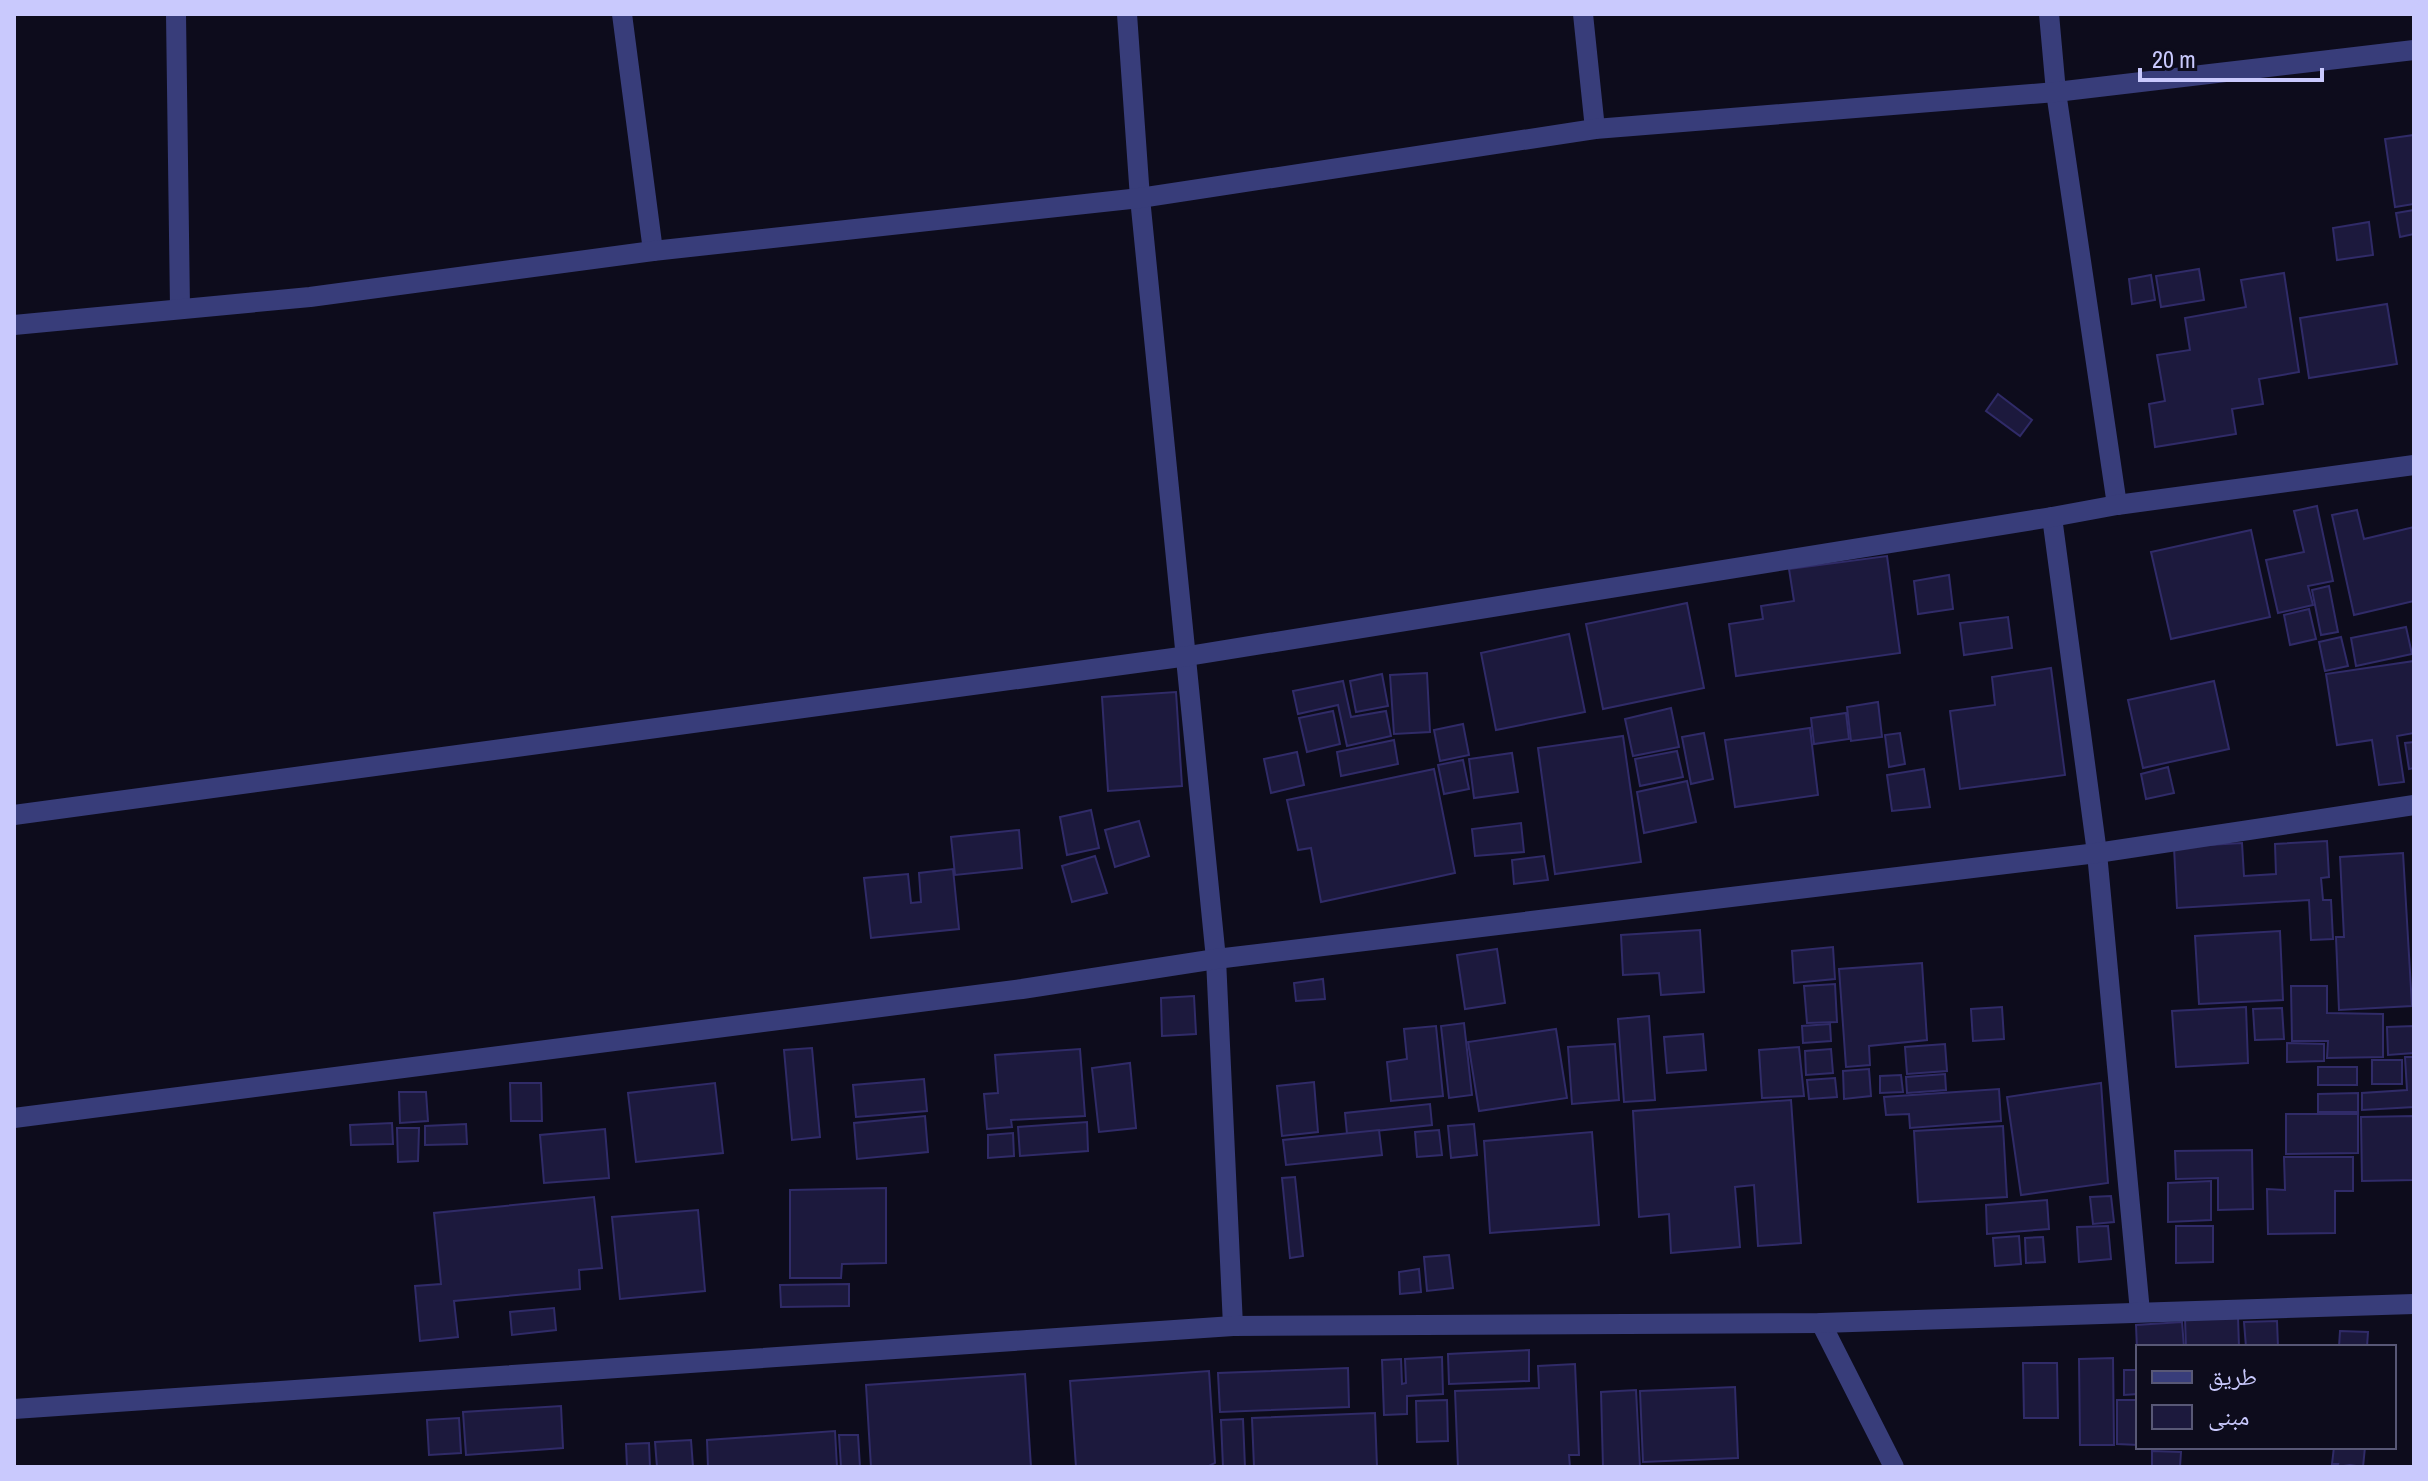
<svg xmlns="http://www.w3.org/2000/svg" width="2428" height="1481" viewBox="0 0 2428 1481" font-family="'Archivo Narrow','Noto Naskh Arabic',sans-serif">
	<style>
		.building { fill: #1c193d; stroke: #302b68; stroke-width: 2 }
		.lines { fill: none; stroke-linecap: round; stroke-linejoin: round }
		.minor { stroke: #383d7a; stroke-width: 20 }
	</style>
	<rect width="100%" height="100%" fill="#0d0c1c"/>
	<g class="building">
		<path d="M2414 135V204L2395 207 2385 139Z"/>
		<path d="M2414 210V234L2400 237 2396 213Z"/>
		<path d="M2369 222 2373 255 2337 260 2333 228Z"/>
		<path d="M2199 269 2204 300 2161 307 2156 276Z"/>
		<path d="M2284 273 2299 372 2259 379 2263 404 2232 409 2236 434 2155 447 2149 404 2165 401 2157 355 2190 350 2185 318 2246 307 2241 280Z"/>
		<path d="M2151 275 2155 300 2132 304 2129 279Z"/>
		<path d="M2387 304 2397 364 2309 378 2300 318Z"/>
		<path d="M1998 394 2032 420 2020 436 1986 411Z"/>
		<path d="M2317 506 2333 581 2308 586 2313 605 2278 613 2266 560 2304 552 2294 511Z"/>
		<path d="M2357 510 2364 539 2414 527V601L2354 615 2332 515Z"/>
		<path d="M2251 530 2270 617 2171 639 2151 552Z"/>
		<path d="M1887 556 1900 653 1736 676 1729 624 1763 619 1761 606 1794 601 1789 569Z"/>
		<path d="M1949 575 1953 609 1918 614 1914 581Z"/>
		<path d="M2329 586 2338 632 2321 635 2312 590Z"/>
		<path d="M1687 603 1704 688 1603 709 1586 624Z"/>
		<path d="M2309 609 2316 639 2290 645 2284 615Z"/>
		<path d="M2008 617 2012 648 1964 655 1960 623Z"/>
		<path d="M2406 627 2412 654 2356 666 2351 638Z"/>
		<path d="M1569 634 1585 712 1496 730 1481 653Z"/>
		<path d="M2341 637 2348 666 2325 671 2319 642Z"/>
		<path d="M2414 661V733L2397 736 2404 782 2379 785 2372 740 2337 745 2326 674Z"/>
		<path d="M2051 668 2065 775 1960 789 1950 711 1995 705 1992 677Z"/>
		<path d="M1427 673 1430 732 1394 734 1390 675Z"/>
		<path d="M1382 674 1388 706 1356 712 1350 681Z"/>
		<path d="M1343 681 1351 717 1386 711 1391 736 1347 746 1338 705 1298 714 1293 691Z"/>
		<path d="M2214 681 2229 749 2143 768 2128 700Z"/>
		<path d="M1176 692 1182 786 1108 791 1102 697Z"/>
		<path d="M1878 702 1882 737 1851 741 1847 707Z"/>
		<path d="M1671 708 1679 747 1633 756 1625 719Z"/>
		<path d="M1333 711 1340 744 1307 752 1299 718Z"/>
		<path d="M1846 713 1849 739 1814 744 1811 718Z"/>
		<path d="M1463 724 1469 755 1440 761 1434 730Z"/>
		<path d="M1810 728 1818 795 1735 807 1725 740Z"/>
		<path d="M1704 733 1713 779 1691 784 1682 737Z"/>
		<path d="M1900 733 1905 764 1889 767 1885 735Z"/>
		<path d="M1623 736 1641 862 1555 874 1538 748Z"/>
		<path d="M1394 740 1398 764 1341 776 1337 752Z"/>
		<path d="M2414 742V768L2409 769 2405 743Z"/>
		<path d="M1677 751 1683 777 1640 786 1635 759Z"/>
		<path d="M1297 752 1304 785 1271 793 1264 759Z"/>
		<path d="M1512 753 1518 792 1474 798 1469 759Z"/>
		<path d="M1463 760 1469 789 1444 794 1438 765Z"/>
		<path d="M2168 767 2174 793 2146 799 2141 774Z"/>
		<path d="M1434 769 1455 873 1321 902 1311 848 1298 850 1287 800Z"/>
		<path d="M1924 769 1930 807 1892 811 1887 775Z"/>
		<path d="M1687 781 1696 822 1644 833 1637 792Z"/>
		<path d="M1091 810 1099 848 1067 855 1060 817Z"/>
		<path d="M1139 821 1149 856 1115 867 1105 830Z"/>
		<path d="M1521 823 1524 852 1475 856 1472 829Z"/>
		<path d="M1019 830 1022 868 955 875 951 837Z"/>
		<path d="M2327 841 2329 877 2321 878 2323 900H2331L2333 939 2311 940 2309 900 2177 908 2174 847 2242 843 2244 876 2276 874 2275 844Z"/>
		<path d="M2403 853 2412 1006 2339 1010 2336 937H2344L2340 857Z"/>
		<path d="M1095 856 1107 893 1072 902 1062 866Z"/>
		<path d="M1544 856 1548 880 1514 884 1512 860Z"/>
		<path d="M953 869 959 929 871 938 864 878 908 874 911 903 921 902 919 873Z"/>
		<path d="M1700 930 1704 992 1661 995 1659 973 1623 975 1621 935Z"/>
		<path d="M2280 931 2283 1000 2199 1004 2195 936Z"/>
		<path d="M1833 947 1835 979 1794 983 1792 951Z"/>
		<path d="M1497 949 1505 1003 1465 1009 1457 955Z"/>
		<path d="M1922 963 1927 1040 1869 1046 1870 1065 1846 1067 1839 969Z"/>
		<path d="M1323 979 1325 999 1296 1001 1294 983Z"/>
		<path d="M1835 984 1837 1022 1807 1023 1804 986Z"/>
		<path d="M2291 986H2327V1013L2383 1014V1057L2327 1058 2328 1041H2292Z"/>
		<path d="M1194 996 1196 1034 1162 1036 1161 998Z"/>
		<path d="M2002 1007 2004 1039 1973 1041 1971 1009Z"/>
		<path d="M2246 1007 2248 1063 2176 1067 2172 1011Z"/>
		<path d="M2282 1008 2284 1039 2255 1040 2253 1009Z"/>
		<path d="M1649 1016 1655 1100 1624 1102 1618 1019Z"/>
		<path d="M1464 1023 1472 1095 1449 1098 1441 1026Z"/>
		<path d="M1830 1024 1831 1041 1803 1043 1802 1026Z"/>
		<path d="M1436 1026 1443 1096 1391 1101 1387 1062 1407 1059 1404 1029Z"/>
		<path d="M2414 1026V1053L2388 1055 2387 1027Z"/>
		<path d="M1556 1029 1567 1098 1479 1111 1468 1042Z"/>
		<path d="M1703 1034 1706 1070 1667 1073 1664 1037Z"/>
		<path d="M2287 1043 2324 1044V1061L2287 1062Z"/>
		<path d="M1615 1044 1619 1100 1572 1104 1568 1047Z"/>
		<path d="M1945 1044 1947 1071 1907 1074 1905 1047Z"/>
		<path d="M1799 1047 1804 1096 1762 1098 1759 1050Z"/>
		<path d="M812 1048 820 1137 792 1140 784 1050Z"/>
		<path d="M1080 1049 1085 1116 1011 1120 1012 1127 987 1129 984 1094 998 1093 995 1055Z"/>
		<path d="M1831 1049 1833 1073 1806 1075 1805 1051Z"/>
		<path d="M2405 1057H2414V1107L2362 1110V1093L2407 1090Z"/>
		<rect x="2372" y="1060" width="30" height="24"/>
		<path d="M1130 1063 1136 1128 1099 1132 1092 1068Z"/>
		<rect x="2318" y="1067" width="39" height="18"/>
		<path d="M1869 1069 1871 1096 1844 1099 1843 1071Z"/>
		<path d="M1945 1074 1946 1090 1907 1093 1906 1077Z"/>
		<path d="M1901 1075 1903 1092 1880 1093V1076Z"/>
		<path d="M1835 1078 1837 1097 1809 1099 1807 1080Z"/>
		<path d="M924 1079 927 1111 856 1117 853 1085Z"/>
		<path d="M1314 1082 1318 1132 1282 1136 1277 1086Z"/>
		<path d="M510 1083H541L542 1121H511Z"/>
		<path d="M715 1083 723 1153 636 1162 628 1093Z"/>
		<path d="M2101 1083 2108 1183 2021 1195 2007 1097Z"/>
		<path d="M1999 1089 2001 1121 1910 1128 1909 1114 1886 1115 1884 1097Z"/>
		<path d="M399 1092H426L428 1121 400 1123Z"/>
		<path d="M2358 1093V1112H2318V1094Z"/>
		<path d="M1791 1100 1801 1243 1758 1246 1754 1185 1735 1187 1740 1247 1671 1253 1669 1214 1639 1217 1633 1111Z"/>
		<path d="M1430 1104 1432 1125 1347 1134 1345 1113Z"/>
		<path d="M2286 1114H2358V1153L2286 1154Z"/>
		<path d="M925 1116 928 1152 857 1159 854 1123Z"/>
		<path d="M2414 1116V1180L2362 1181 2361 1117Z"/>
		<path d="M1087 1122 1088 1151 1020 1156 1018 1127Z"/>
		<path d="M392 1123 393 1144 351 1145 350 1125Z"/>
		<path d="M466 1124 467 1144 425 1145V1126Z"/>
		<path d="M1474 1124 1477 1155 1451 1158 1448 1126Z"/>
		<path d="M2003 1126 2007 1197 1918 1202 1914 1131Z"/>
		<path d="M397 1128H419L418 1161 398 1162Z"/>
		<path d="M605 1129 609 1178 544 1183 540 1135Z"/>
		<path d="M1379 1130 1382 1155 1286 1165 1283 1140Z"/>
		<path d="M1439 1130 1442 1155 1417 1157 1415 1132Z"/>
		<path d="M1592 1132 1599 1225 1490 1233 1484 1141Z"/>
		<path d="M1013 1133 1014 1156 988 1158V1135Z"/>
		<path d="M2252 1150 2253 1209 2218 1210V1178L2176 1179 2175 1151Z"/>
		<path d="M2284 1157H2353V1191H2335V1233L2268 1234 2267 1189 2285 1190Z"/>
		<path d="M1295 1177 1303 1256 1290 1258 1282 1178Z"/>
		<path d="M2211 1181V1220L2168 1222V1183Z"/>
		<path d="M886 1188V1263L842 1264 841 1278H790V1190Z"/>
		<path d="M2111 1196 2114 1222 2093 1224 2090 1197Z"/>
		<path d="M594 1197 602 1268 579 1270 580 1289 454 1301 458 1337 420 1341 415 1286 441 1284 434 1213Z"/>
		<path d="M2047 1200 2049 1229 1987 1234 1986 1205Z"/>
		<path d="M698 1210 705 1291 620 1299 612 1217Z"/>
		<path d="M2108 1226 2111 1259 2079 1262 2077 1227Z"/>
		<path d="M2176 1226H2213V1262L2176 1263Z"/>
		<path d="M2019 1236 2021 1264 1995 1266 1993 1238Z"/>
		<path d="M2043 1237 2045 1262 2026 1263 2025 1238Z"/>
		<path d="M1449 1255 1453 1288 1427 1291 1424 1257Z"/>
		<path d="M1419 1269 1421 1292 1400 1294 1399 1272Z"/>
		<path d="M849 1284V1306L781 1307 780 1285Z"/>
		<path d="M554 1308 556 1330 512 1335 510 1312Z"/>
		<path d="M2238 1317 2239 1347H2186L2185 1319Z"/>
		<path d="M2277 1321 2278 1347H2246L2244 1322Z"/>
		<path d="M2182 1322 2184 1347H2138L2137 1350 2136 1325Z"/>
		<path d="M2340 1331 2368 1332 2367 1347H2339Z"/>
		<path d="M1529 1350V1381L1449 1384 1448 1354Z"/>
		<path d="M1442 1357 1443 1394 1407 1396V1414L1384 1415 1382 1360 1401 1359 1402 1384 1406 1383 1405 1359Z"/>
		<path d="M2113 1358 2114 1445H2080L2079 1359Z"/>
		<path d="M2023 1363H2057L2058 1418H2024Z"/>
		<path d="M1575 1364 1579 1455H1569L1570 1467H1458L1455 1391 1539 1388 1538 1366Z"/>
		<path d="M1348 1368 1349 1407 1220 1412 1218 1373Z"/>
		<path d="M2124 1370H2138V1394L2124 1395Z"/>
		<path d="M1209 1371 1215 1463 1207 1467H1076L1070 1381Z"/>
		<path d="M1025 1374 1031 1467H871L866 1385Z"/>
		<path d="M1735 1387 1738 1458 1643 1462 1640 1391Z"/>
		<path d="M1636 1390 1640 1467H1603L1601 1392Z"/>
		<path d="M1447 1400 1448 1441 1417 1442 1416 1401Z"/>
		<path d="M2117 1400H2138V1445L2117 1444Z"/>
		<path d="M561 1406 563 1448 466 1455 463 1412Z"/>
		<path d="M1375 1413 1377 1467H1254L1252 1418Z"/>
		<path d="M459 1418 461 1453 429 1455 427 1420Z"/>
		<path d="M1243 1419 1245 1467H1223L1221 1420Z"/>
		<path d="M835 1431 837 1467H708L707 1440Z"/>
		<path d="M839 1435H858L860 1467H841Z"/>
		<path d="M691 1440 693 1467H657L655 1442Z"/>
		<path d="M649 1443 650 1467H627L626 1444Z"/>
		<path d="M2334 1447H2365L2363 1467 2350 1465 2337 1467 2338 1464H2332Z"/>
		<path d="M2152 1451 2181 1452 2180 1467H2152Z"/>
	</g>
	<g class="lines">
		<g class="minor">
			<path d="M176 14 180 308"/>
			<path d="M622 14 653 251"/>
			<path d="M1127 14 1140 198 1216 959 1233 1326"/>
			<path d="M1583 14 1595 129"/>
			<path d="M2049 14 2056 92 2117 505"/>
			<path d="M14 325 310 297 653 251 1140 198 1595 129 2056 92 2414 50"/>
			<path d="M2052 517 2097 853 2140 1312"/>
			<path d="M14 815 1188 656 2052 517 2117 505 2414 465"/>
			<path d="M14 1118 1022 989 1216 959 2097 853 2414 805"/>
			<path d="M1821 1323 1894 1467"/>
			<path d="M14 1409 1233 1326 1821 1323 2414 1304"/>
		</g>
	</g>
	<rect width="2428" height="1481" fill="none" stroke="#c9c9fd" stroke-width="32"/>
	<rect x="2136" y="1345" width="260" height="104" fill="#0d0c1c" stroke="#585876" stroke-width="2"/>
	<rect x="2152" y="1371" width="40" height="12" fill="#383d7a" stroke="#585876" stroke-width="2"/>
	<text x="2208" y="1385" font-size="24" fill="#c9c9fd">طريق</text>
	<rect x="2152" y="1405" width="40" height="24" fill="#1c193d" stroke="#585876" stroke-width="2"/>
	<text x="2208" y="1425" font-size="24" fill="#c9c9fd">مبنى</text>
	<path d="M2140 68v12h182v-12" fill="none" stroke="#c9c9fd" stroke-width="4"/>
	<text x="2152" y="68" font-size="24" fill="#c9c9fd" stroke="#0d0c1c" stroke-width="6" paint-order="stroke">20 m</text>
</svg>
